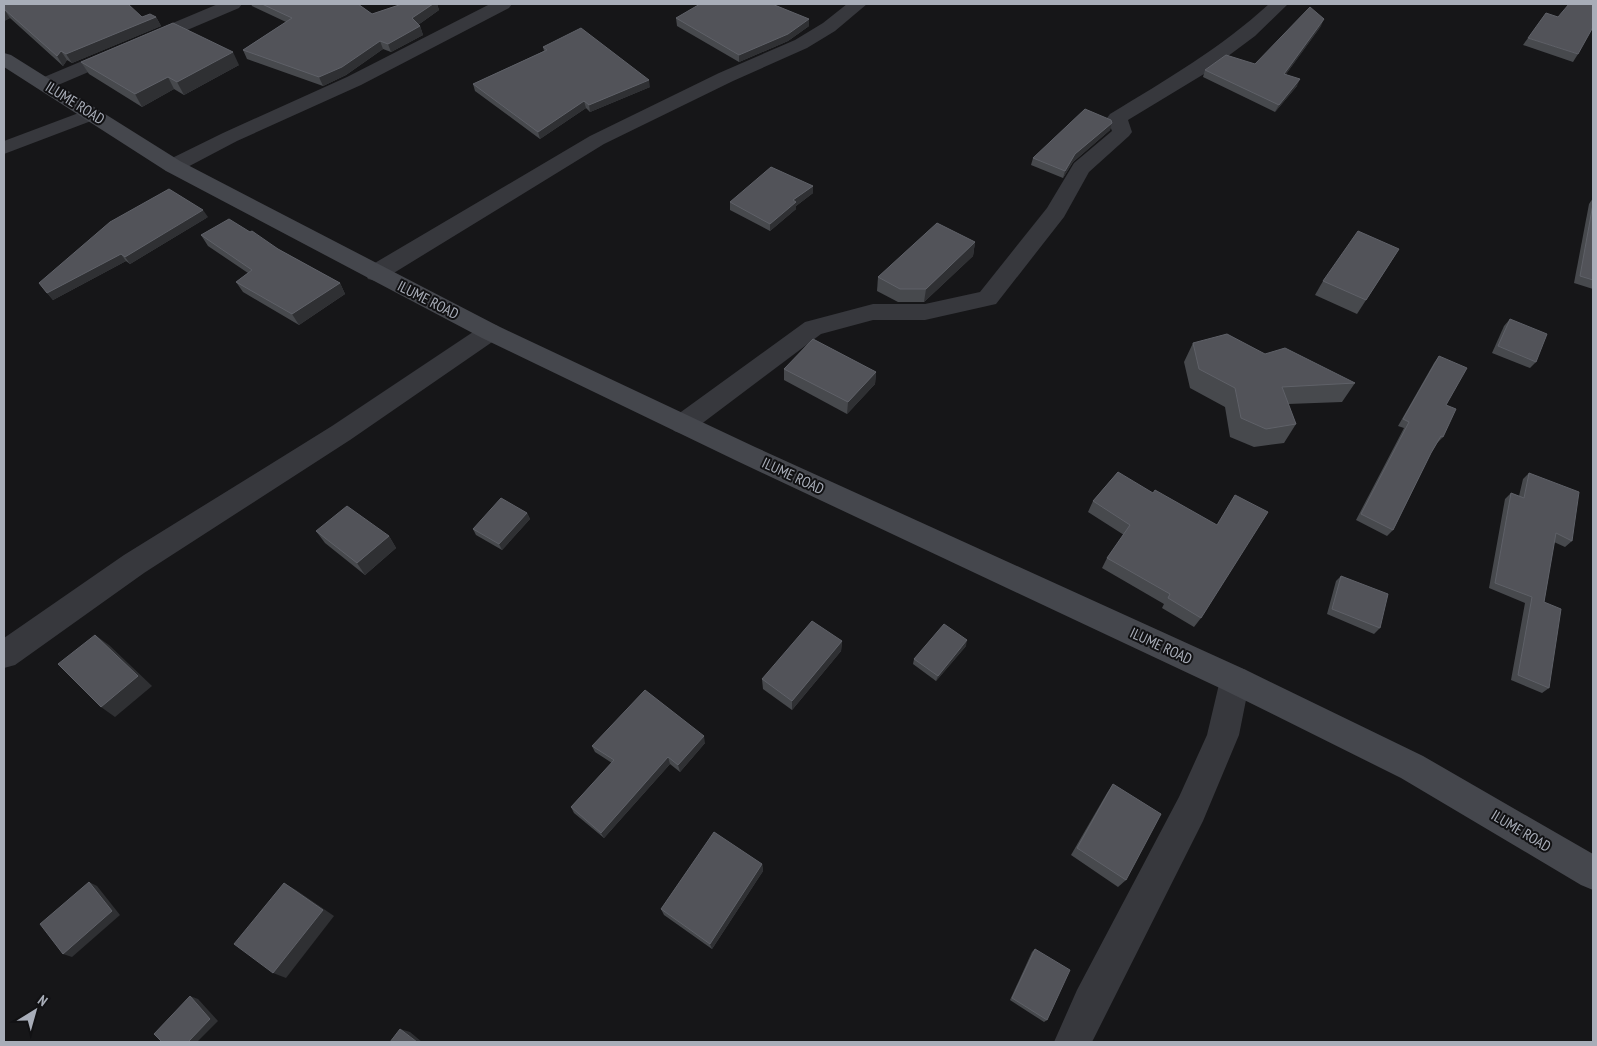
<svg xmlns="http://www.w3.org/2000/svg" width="1597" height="1046" viewBox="0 0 1597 1046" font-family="'PT Sans Narrow',sans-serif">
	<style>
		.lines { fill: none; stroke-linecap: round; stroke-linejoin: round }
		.street { fill: #37383d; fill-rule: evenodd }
		.secondary { fill: #45474d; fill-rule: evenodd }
		.wall { fill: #47494d }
		.shaded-wall { fill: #2f3033 }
		.building { fill: #525359; stroke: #5f6168 }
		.labels { text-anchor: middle; stroke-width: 4; stroke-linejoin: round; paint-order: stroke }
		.street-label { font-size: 15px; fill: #a8adb8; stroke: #111113 }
	</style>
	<rect width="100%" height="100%" fill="#161618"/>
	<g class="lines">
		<g class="street">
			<path d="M218 4H242L239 8 51 88H37L34 84 37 80Z"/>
			<path d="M490 4H512L509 8 361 85 237 141 180 171 173 172 166 171 163 166 166 161 223 133 347 77Z"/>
			<path d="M847 4H867L835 31 807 48 733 81 604 144 384 279 376 281 368 279 365 273 368 267 590 136 719 73 795 40 823 23Z"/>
			<path d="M1269 4H1288L1255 36 1204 74 1128 120 1132 132 1129 136 1089 172 1064 217 996 304 925 320H873L821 334 692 431 683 434 674 431 670 424 674 417 805 322 873 304H925L980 292 1047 208 1074 163 1112 131 1107 118 1110 114C1166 80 1221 48 1269 4Z"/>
			<path d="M92 108 99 110 102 114 99 118 4 154V141Z"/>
			<path d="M490 323 498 326 502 332 498 338 350 440 144 573 15 665 4 668V638L124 555 332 426 482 326Z"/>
			<path d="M1235 666 1246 670 1250 680 1239 735 1203 821 1092 1042H1054L1077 990 1179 797 1207 735 1220 680 1224 670Z"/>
		</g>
		<path class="secondary" d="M4 53 11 55 180 161 498 326 755 447 1246 670 1423 756 1593 854V890L1581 885 1401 778 1224 690 737 461 482 338 166 171 4 67Z"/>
	</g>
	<g class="wall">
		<path d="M4 4 142 17H156L161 26 72 63 67 60 63 66 10 18 4 21Z"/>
		<path d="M251 4H358L372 14 402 4H437L439 10 418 25 420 26 423 35 391 52 383 49 346 75 323 86 247 59 243 50 286 22 252 6Z"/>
		<path d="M676 18 809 26 788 41 739 62 677 26Z"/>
		<path d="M1321 26 1286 74 1297 86 1275 112 1203 77 1205 70 1255 64Z"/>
		<path d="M1528 38 1578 54 1573 62 1523 45Z"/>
		<path d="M543 47 650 87 590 112 586 108 540 139 475 91 473 84 544 51Z"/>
		<path d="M81 62 239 65 184 95 174 89 142 107 89 74Z"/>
		<path d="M1112 123 1110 130 1073 162 1063 178 1031 165 1033 158Z"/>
		<path d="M813 186V193L796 206V209L770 231 730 210V202Z"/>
		<path d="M1593 198V289L1574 283 1589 204Z"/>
		<path d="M208 217 130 264 126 261 53 300 39 283Z"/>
		<path d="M250 232 278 249 340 283 345 294 299 325 243 292 236 282 248 273 208 246 201 235Z"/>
		<path d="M975 242 973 256 924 302H898L877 291 878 277Z"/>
		<path d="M1399 249 1357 314 1315 295 1323 281Z"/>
		<path d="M1510 319 1536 362 1530 368 1492 353 1504 326Z"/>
		<path d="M1193 343 1355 383 1342 402 1288 404 1296 424 1284 443 1254 447 1230 437 1225 407 1190 388 1184 362Z"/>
		<path d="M1439 356 1446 405 1443 437 1437 443 1431 453 1393 530 1387 536 1356 520 1404 428 1398 426 1434 363Z"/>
		<path d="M784 369 876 372 875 384 847 414 784 380Z"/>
		<path d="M1118 472 1201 618 1194 627 1162 608 1164 604 1102 568 1107 558 1124 535 1088 512 1093 501Z"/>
		<path d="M1529 473 1572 541 1565 547 1554 542 1544 602 1549 688 1542 693 1511 680 1525 603 1489 588 1505 499 1511 493 1519 496 1523 479Z"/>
		<path d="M527 513 530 519 502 550 476 535 473 529Z"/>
		<path d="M316 531 389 536 396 548 365 575 325 543Z"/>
		<path d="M1341 576 1380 628 1374 634 1327 614 1336 581Z"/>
		<path d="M842 641 841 651 792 710 763 689 762 679Z"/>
		<path d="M966 646 936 681 913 664 914 659Z"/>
		<path d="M705 743 680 772 670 764 604 838 574 813 571 807 612 763 595 752 592 746Z"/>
		<path d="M1113 784 1126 880 1118 887 1071 855 1107 793Z"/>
		<path d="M762 864 763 871 712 949 664 915 661 909Z"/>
		<path d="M1035 949 1047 1020 1044 1022 1010 1000 1032 952Z"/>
	</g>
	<g class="shaded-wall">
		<path d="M433 4H437L439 10 415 27 412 18Z"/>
		<path d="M4 9 10 18 4 21Z"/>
		<path d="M156 17 161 26 72 63 66 54Z"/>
		<path d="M809 19V26L788 41 739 62V55Z"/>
		<path d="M1324 19 1321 26 1281 81 1284 74Z"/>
		<path d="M420 26 423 35 391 52 388 44Z"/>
		<path d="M380 41 383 49 346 75 323 86 319 77Z"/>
		<path d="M61 51 67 60 63 66 57 56Z"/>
		<path d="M233 52 239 65 184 95 177 82Z"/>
		<path d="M168 77 174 89 142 107 135 94Z"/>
		<path d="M1300 79 1297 86 1275 112 1279 105Z"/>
		<path d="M649 80 650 87 590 112 589 105Z"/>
		<path d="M584 101 586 108 540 139 538 132Z"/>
		<path d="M1112 123 1110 130 1073 162 1063 178 1065 171 1075 154Z"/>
		<path d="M813 186V193L796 206V209L770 231V224L793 200Z"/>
		<path d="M203 210 208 217 130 264 125 257Z"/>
		<path d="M975 242 973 256 924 302 926 289Z"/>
		<path d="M121 254 126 261 53 300 47 293Z"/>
		<path d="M340 283 345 294 299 325 292 314Z"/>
		<path d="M876 372 875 384 847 414 848 402Z"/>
		<path d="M527 513 530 519 502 550 499 544Z"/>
		<path d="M389 536 396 548 365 575 357 563Z"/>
		<path d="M95 635 109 645 152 686 115 717 101 707Z"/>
		<path d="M967 640 966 646 936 681 938 676Z"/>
		<path d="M842 641 841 651 792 710V701Z"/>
		<path d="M704 736 705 743 680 772 678 765Z"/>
		<path d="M668 757 670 764 604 838 601 833Z"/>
		<path d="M762 864 763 871 712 949 710 944Z"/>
		<path d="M89 882 97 886 120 915 72 957 63 954Z"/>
		<path d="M284 883 296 890 334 916 286 978 273 973Z"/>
		<path d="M190 996 198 999 218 1021 197 1042H188Z"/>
		<path d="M400 1029 410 1032 422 1042H417Z"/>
	</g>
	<g class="building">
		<path d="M4 4H128L142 17 150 14 156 17 66 54 61 51 57 56 4 9Z"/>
		<path d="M262 4H358L372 14 402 4H433L412 18 420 26 388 44 380 41 342 67 319 77 243 50 292 18Z"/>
		<path d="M700 4H772L809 19 788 34 739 55 676 18Z"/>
		<path d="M1569 4H1593V27L1578 54 1528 38 1546 13 1558 17Z"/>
		<path d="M1310 7 1324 19 1284 74 1300 79 1279 105 1205 70 1226 55 1255 64Z"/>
		<path d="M173 23 233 52 177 82 168 77 135 94 81 62Z"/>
		<path d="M581 28 649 80 589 105 584 101 538 132 473 84 547 50 543 47Z"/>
		<path d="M1085 109 1111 120 1112 123 1075 154 1065 171 1033 158Z"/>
		<path d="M771 167 813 186 793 200 796 202 770 224 730 202Z"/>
		<path d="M169 189 203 210 125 257 121 254 47 293 39 283 110 222Z"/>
		<path d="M1593 204V280L1580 276Z"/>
		<path d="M229 219 250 232 252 231 278 249 340 283 292 314 236 282 252 270 201 235Z"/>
		<path d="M937 223 975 242 926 289H900L878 277Z"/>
		<path d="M1358 231 1399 249 1366 300 1323 281Z"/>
		<path d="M1510 319 1547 334 1536 362 1498 346Z"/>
		<path d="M1227 334 1265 354 1285 348 1355 383 1282 387 1296 424 1266 429 1241 418 1235 388 1199 369 1193 343Z"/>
		<path d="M813 339 876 372 848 402 784 369Z"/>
		<path d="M1439 356 1467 368 1446 405 1456 409 1443 437 1441 436 1431 453 1393 530 1361 514 1409 422 1403 419Z"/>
		<path d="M1118 472 1153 493 1155 490 1217 525 1235 495 1268 512 1201 618 1168 598 1170 594 1107 558 1130 525 1093 501Z"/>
		<path d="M1529 473 1579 492 1572 541 1556 533 1544 602 1561 609 1549 688 1518 675 1532 597 1495 583 1511 493 1524 498Z"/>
		<path d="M501 498 527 513 499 544 473 529Z"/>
		<path d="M347 506 389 536 357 563 316 531Z"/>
		<path d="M1341 576 1388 594 1380 628 1332 609Z"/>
		<path d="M812 621 842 641 792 701 762 679Z"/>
		<path d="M944 624 967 640 938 676 914 659Z"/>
		<path d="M95 635 138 676 101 707 58 664Z"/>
		<path d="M645 690 704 736 678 765 668 757 601 833 571 807 614 760 592 746Z"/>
		<path d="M1113 784 1161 814 1126 880 1077 848Z"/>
		<path d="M714 832 762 864 710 944 661 909Z"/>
		<path d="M89 882 112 911 63 954 40 924Z"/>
		<path d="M284 883 323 910 273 973 234 944Z"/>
		<path d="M1035 949 1070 970 1047 1020 1012 998Z"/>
		<path d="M190 996 210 1019 188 1042H162L154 1034Z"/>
		<path d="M400 1029 417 1042H390Z"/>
	</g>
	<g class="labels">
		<g class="street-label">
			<text transform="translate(75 103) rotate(32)" y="5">ILUME ROAD</text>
			<text transform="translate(428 300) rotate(27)" y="5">ILUME ROAD</text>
			<text transform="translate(793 476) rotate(25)" y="5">ILUME ROAD</text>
			<text transform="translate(1161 646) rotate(25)" y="5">ILUME ROAD</text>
			<text transform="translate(1521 831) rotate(31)" y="5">ILUME ROAD</text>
		</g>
	</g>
	<rect width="1597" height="1046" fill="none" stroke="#a8adb8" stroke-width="10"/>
	<g transform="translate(35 1011) rotate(37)" stroke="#111113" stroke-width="4" paint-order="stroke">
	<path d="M0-4L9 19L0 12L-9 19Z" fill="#a8adb8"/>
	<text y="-8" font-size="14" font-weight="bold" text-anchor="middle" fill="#a8adb8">N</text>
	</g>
</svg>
